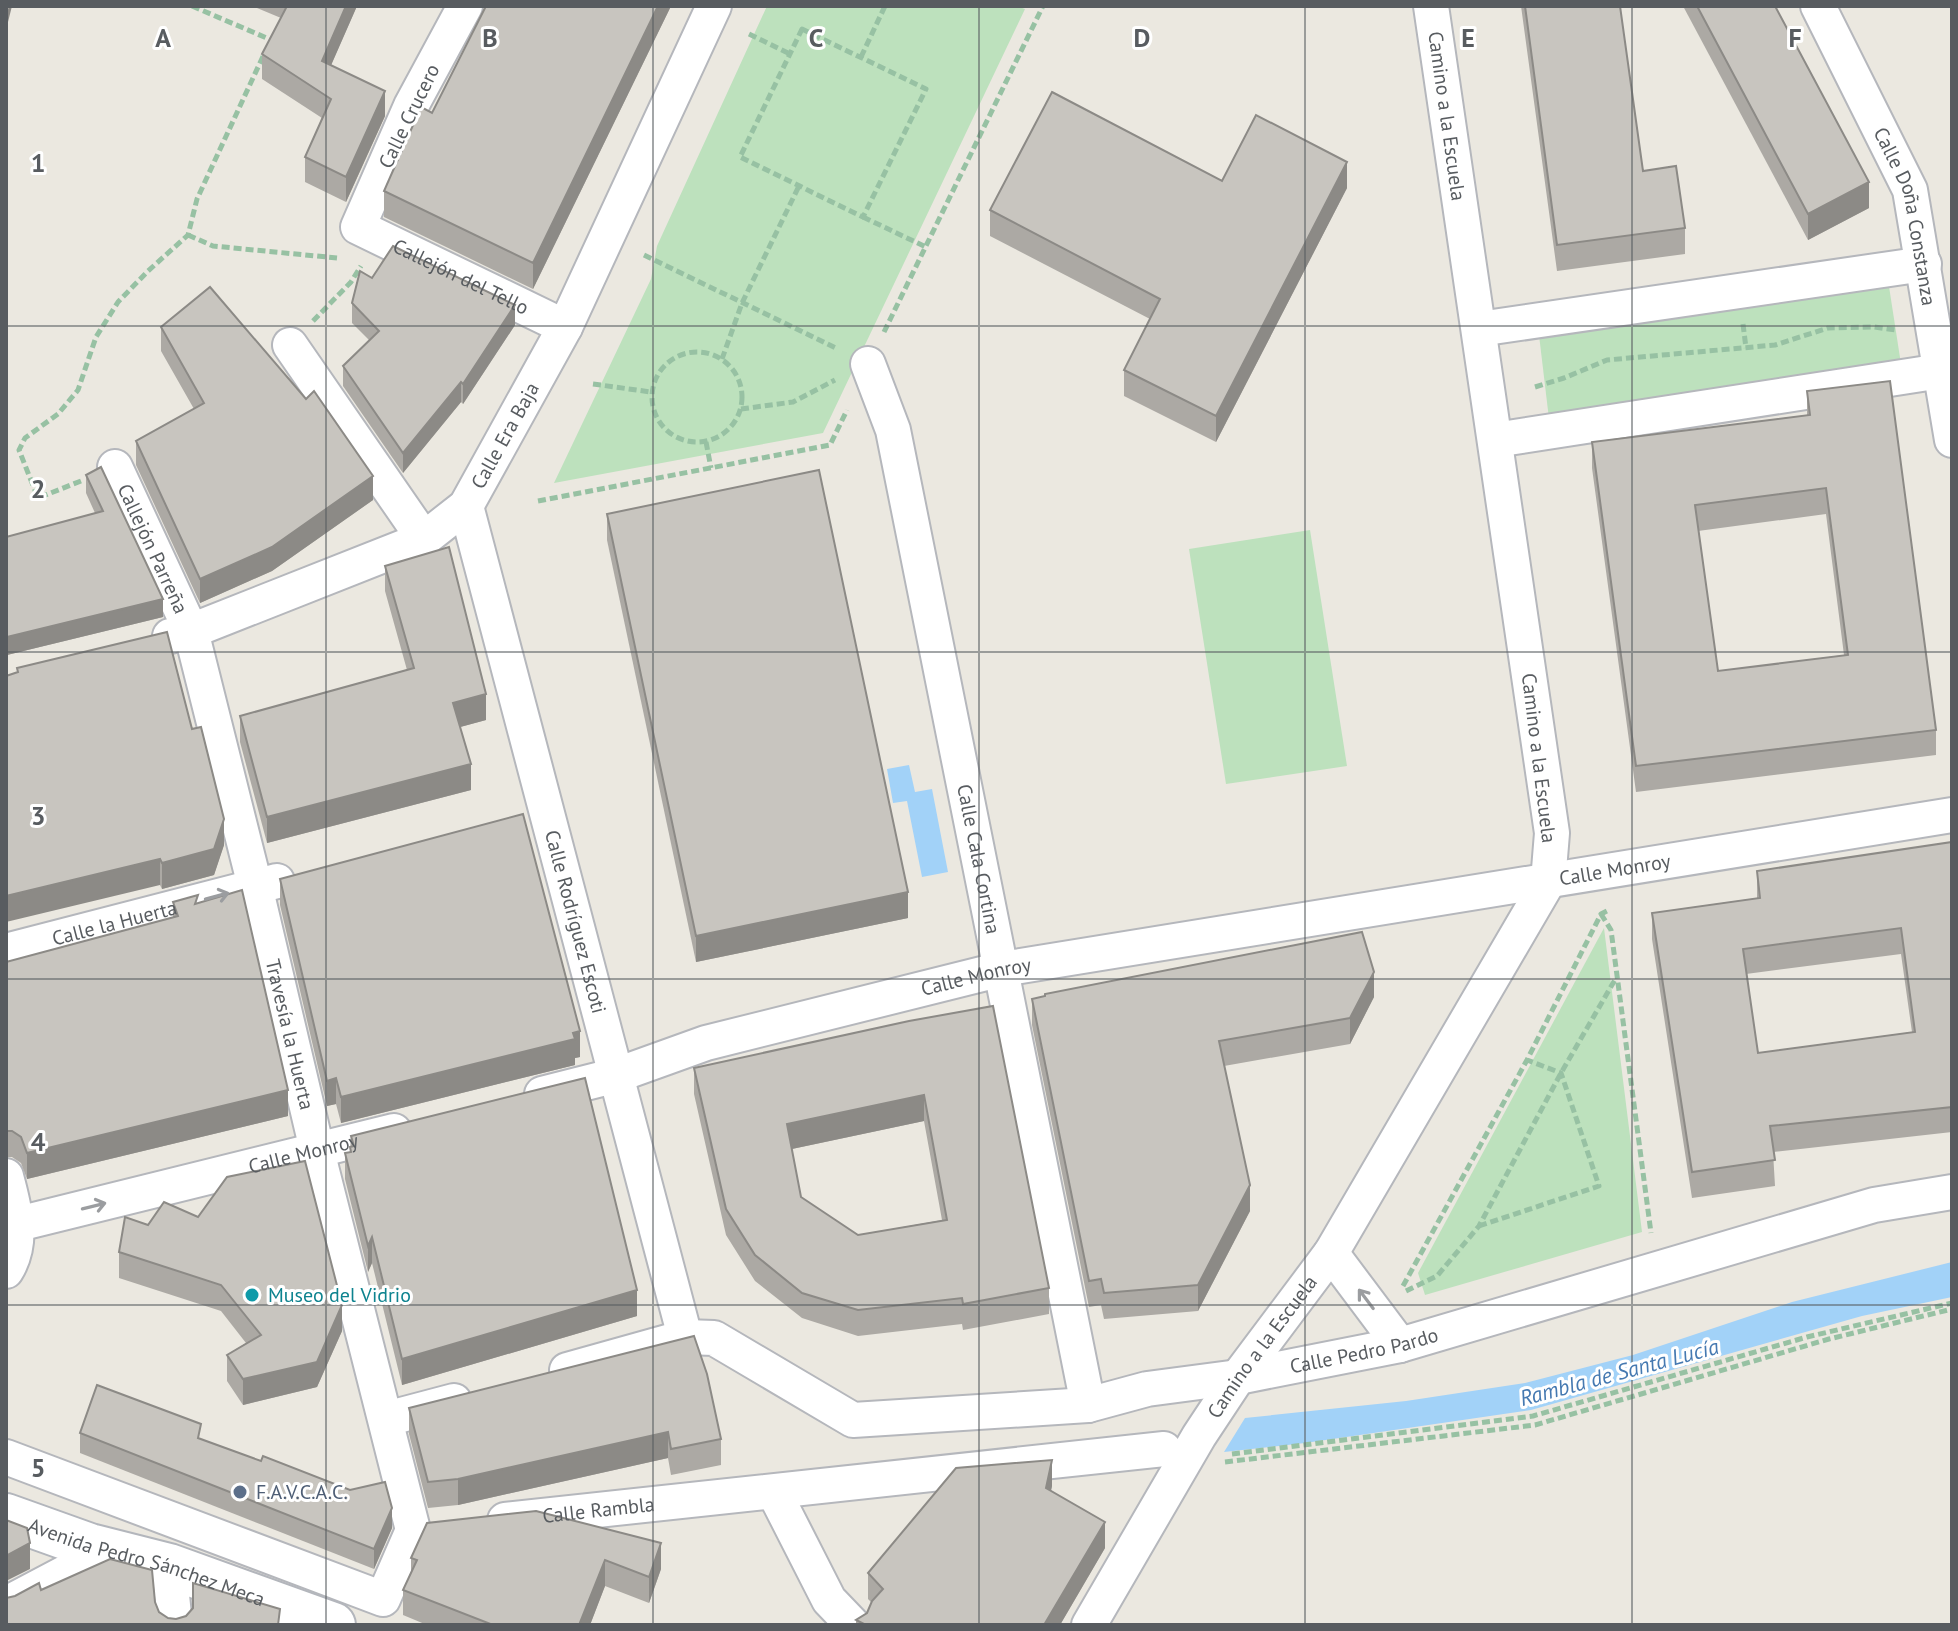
<svg xmlns="http://www.w3.org/2000/svg" width="1958" height="1631" viewBox="0 0 1958 1631" font-family="'PT Sans',sans-serif">
	<style>
		.green { fill: #bde1bd }
		.water { fill: #a2d2f8 }
		.lines { fill: none; stroke-linecap: round; stroke-linejoin: round }
		.street-casing { stroke: #b5b7bc; stroke-width: 38 }
		.secondary-casing { stroke: #b3b6bc; stroke-width: 48 }
		.path { stroke: #97c1a3; stroke-width: 5; stroke-dasharray: 8 4; stroke-linecap: butt }
		.street { stroke: #fff; stroke-width: 34 }
		.secondary { stroke: #fff; stroke-width: 44 }
		.wall { fill: #aca9a4; fill-rule: evenodd }
		.shaded-wall { fill: #8c8a86 }
		.building { fill: #c8c5bf; stroke: #8c8a86; stroke-width: 2; fill-rule: evenodd }
		.oneway { stroke: #9b9da0 }
		.grid { fill: none; stroke: #585c60; stroke-width: 2; stroke-opacity: 0.55 }
		.culture-dot { fill: #0f9aa8; stroke: #fff; stroke-width: 3 }
		.service-dot { fill: #5c6f8a; stroke: #fff; stroke-width: 3 }
		.labels { text-anchor: middle; stroke-width: 6; stroke-linejoin: round; paint-order: stroke }
		.street-label { font-size: 20px; fill: #585c60; stroke: #fff }
		.culture-label { font-size: 20px; fill: #0d838f; stroke: #fff; text-anchor: start }
		.service-label { font-size: 20px; fill: #4e5e75; stroke: #fff; text-anchor: start }
		.water-label { font-size: 22px; font-style: italic; fill: #4579b1; stroke: #fff }
		.grid-label { font-size: 26px; text-anchor: middle; font-weight: bold; fill: #585c60; stroke: #fff; stroke-width: 6; stroke-linejoin: round; paint-order: stroke }
	</style>
	<rect width="100%" height="100%" fill="#ebe8e0"/>
	<g class="green">
		<path d="M767 6H1017L1025 9 823 433 554 483 651 279 657 246Z"/>
		<path d="M1888 280 1901 364 1549 419 1539 335Z"/>
		<path d="M1310 530 1347 766 1226 784 1189 549Z"/>
		<path d="M1604 928 1642 1232 1425 1295 1418 1273Z"/>
	</g>
	<g class="water">
		<path d="M909 765 915 792 932 789 948 872 922 877 907 801 893 803 887 769Z"/>
		<path d="M1952 1262V1297L1862 1316 1531 1410 1305 1443 1224 1452 1245 1418 1406 1401 1525 1383 1633 1355 1792 1302Z"/>
	</g>
	<g class="lines">
		<g class="street-casing">
			<g id="street">
				<path id="s1" d="M465 6 411 106 358 227 565 327"/>
				<path id="s2" d="M1818 6 1910 190 1952 440"/>
				<path d="M1479 329 1924 264"/>
				<path d="M290 345 424 539"/>
				<path id="s3" d="M868 364 893 430 1088 1405"/>
				<path d="M1495 440 1941 371"/>
				<path id="s4" d="M115 467 191 631 255 886 322 1171 413 1530"/>
				<path id="s5" d="M466 506 685 1337"/>
				<path id="s6" d="M170 636 191 631 424 539 466 506 565 327 714 6"/>
				<path id="s7" d="M6 951 277 881"/>
				<path id="s8" d="M542 1094 617 1075 706 1043 1002 969 1952 815"/>
				<path d="M6 1176C14 1208 25 1241 6 1271"/>
				<path id="s9" d="M18 1224 394 1131"/>
				<path d="M1331 1253 1400 1345"/>
				<path id="s10" d="M567 1370 685 1337 714 1338 853 1420 1088 1405 1147 1389 1238 1377 1400 1345 1874 1205 1952 1192"/>
				<path d="M386 1419 454 1401"/>
				<path d="M6 1457 383 1599 413 1530"/>
				<path d="M774 1492 829 1600 853 1625"/>
				<path id="s11" d="M505 1520 1164 1449"/>
				<path d="M169 1566 175 1625"/>
				<path d="M6 1604 78 1566 90 1546"/>
				<path id="s12" d="M1089 1625 1199 1436 1238 1377 1331 1253 1548 882 1552 833 1431 6"/>
			</g>
		</g>
		<g class="secondary-casing">
			<g id="secondary">
				<path id="s13" d="M6 1516 90 1546 169 1566 333 1625"/>
			</g>
		</g>
		<g class="path">
			<path d="M192 6 276 42"/>
			<path d="M802 29 926 89 863 217 740 157Z"/>
			<path d="M749 34 790 54"/>
			<path d="M861 57 885 6"/>
			<path d="M863 217 926 247"/>
			<path d="M188 235 213 246 337 258"/>
			<path d="M644 255 838 349"/>
			<path d="M313 321 351 282 361 266"/>
			<path d="M1743 324 1746 348"/>
			<path d="M884 332 1043 6"/>
			<circle cx="697" cy="397" r="45"/>
			<path d="M722 359 742 303 799 186"/>
			<path d="M593 384 651 392"/>
			<path d="M1535 387 1564 378 1607 360 1775 345 1828 328 1874 327 1896 330"/>
			<path d="M741 409 793 402 835 380"/>
			<path d="M706 442 711 468"/>
			<path d="M81 481 38 498 19 450 25 438 58 414 78 390 96 337 118 302 148 271 188 235 197 199 265 52"/>
			<path d="M538 501 830 445 847 410"/>
			<path d="M1601 914 1611 930 1651 1233"/>
			<path d="M1479 1226 1599 1186 1561 1073 1527 1060"/>
			<path d="M1403 1286 1527 1060 1601 914 1609 910"/>
			<path d="M1406 1291 1437 1276 1479 1226 1561 1073 1616 978"/>
			<path d="M1232 1454 1533 1416 1807 1337 1952 1303"/>
			<path d="M1225 1462 1535 1425 1829 1339 1952 1309"/>
		</g>
		<use href="#street" class="street"/>
		<use href="#secondary" class="secondary"/>
	</g>
	<g class="wall">
		<path d="M252 6H357L331 65 385 116 346 202 305 182V157L322 118 262 79V54L281 18Z"/>
		<path d="M486 6H671L533 289 384 217V191L432 113Z"/>
		<path d="M1521 6H1620L1643 171 1685 228V254L1557 271Z"/>
		<path d="M1683 6H1775L1869 208 1808 240Z"/>
		<path d="M1222 181 1347 188 1216 442 1124 396V370L1150 319 990 236V210Z"/>
		<path d="M372 278 515 325 463 404 461 402 403 473 343 386V366L369 340 352 323V303Z"/>
		<path d="M161 327 373 500 272 571 200 603 136 465V441L194 409 161 351Z"/>
		<path d="M1807 391 1936 730V755L1636 792 1592 468V442L1807 415ZM1826 514 1844 655 1718 671 1698 531Z"/>
		<path d="M86 475 163 617 7 655 6 651V537L95 513 86 493Z"/>
		<path d="M607 514 908 918 696 962 607 540Z"/>
		<path d="M385 566 486 720 460 727 471 790 267 843 240 742V716L407 670 385 591Z"/>
		<path d="M17 668 192 729 224 845 214 875 162 889 160 885 17 673Z"/>
		<path d="M1952 842V1132L1773 1152 1775 1186 1692 1198 1652 939V913L1757 898V871ZM1901 954 1912 1032 1758 1053 1746 974Z"/>
		<path d="M280 879 580 1057 575 1058V1065L341 1123 336 1104 327 1106 280 905Z"/>
		<path d="M173 902 198 903 288 1116 27 1179 21 1163 12 1157H6V962L173 918Z"/>
		<path d="M1374 997 1350 1044 1224 1066 1250 1211 1198 1311 1104 1319 1101 1305 1089 1307 1032 1025V999Z"/>
		<path d="M909 1021 1049 1288V1314L963 1330 962 1324 858 1336 802 1318 755 1281 726 1235 694 1094V1068ZM924 1121 942 1220 858 1235 801 1197 792 1149Z"/>
		<path d="M351 1136 637 1316 402 1385 372 1263 368 1272 345 1179V1153L350 1152Z"/>
		<path d="M125 1217 342 1331 317 1387 243 1405 227 1381V1355L246 1343 221 1311 119 1278V1252Z"/>
		<path d="M409 1408 721 1439V1465L671 1475 668 1458 458 1505 428 1508 409 1434Z"/>
		<path d="M80 1433 201 1439 392 1528 374 1569 80 1453Z"/>
		<path d="M1052 1486 1051 1490 1105 1548 1060 1625H856V1620L867 1613 872 1603 868 1599V1573Z"/>
		<path d="M427 1523 661 1569 649 1603 605 1586 590 1625H427L403 1615V1590L411 1572V1558Z"/>
	</g>
	<g class="shaded-wall">
		<path d="M9 6H12L6 30V16Z"/>
		<path d="M346 6H357L322 86V61Z"/>
		<path d="M658 6H671L533 289V263Z"/>
		<path d="M385 91V116L346 202V177Z"/>
		<path d="M1347 162V188L1216 442V416Z"/>
		<path d="M1869 182V208L1808 240V214Z"/>
		<path d="M515 305V325L463 404V384Z"/>
		<path d="M461 382V402L403 473V453Z"/>
		<path d="M373 476V500L272 571 200 603V579Z"/>
		<path d="M163 599V617L7 655V637Z"/>
		<path d="M486 694V720L453 729V703Z"/>
		<path d="M471 764V790L267 843V817Z"/>
		<path d="M224 819V845L214 875 162 889V863Z"/>
		<path d="M160 859V885L6 922V896Z"/>
		<path d="M908 892V918L696 962V936Z"/>
		<path d="M1374 972V997L1350 1044V1018Z"/>
		<path d="M580 1031V1057L575 1058V1065L341 1123V1097Z"/>
		<path d="M336 1078V1104L327 1106V1081Z"/>
		<path d="M288 1090V1116L27 1179V1153Z"/>
		<path d="M924 1095V1121L787 1150V1124Z"/>
		<path d="M1250 1185V1211L1198 1311V1285Z"/>
		<path d="M372 1237V1263L368 1272V1246Z"/>
		<path d="M637 1290V1316L402 1385V1359Z"/>
		<path d="M342 1305V1331L317 1387 243 1405V1379Z"/>
		<path d="M668 1432V1458L458 1505V1479Z"/>
		<path d="M1052 1460V1486L1046 1514V1488Z"/>
		<path d="M392 1508V1528L374 1569V1549Z"/>
		<path d="M1105 1522V1548L1060 1625H1044Z"/>
		<path d="M30 1543V1569L6 1581V1556Z"/>
		<path d="M661 1543V1569L649 1603V1577Z"/>
		<path d="M605 1560V1586L590 1625H579Z"/>
	</g>
	<g class="building">
		<path d="M287 6H346L322 61 385 91 346 177 305 157 331 99 262 54Z"/>
		<path d="M486 6H658L533 263 384 191 421 107 432 113Z"/>
		<path d="M1525 6H1620L1643 171 1676 166 1685 228 1557 245Z"/>
		<path d="M1697 6H1775L1869 182 1808 214Z"/>
		<path d="M1052 92 1222 181 1256 115 1347 162 1216 416 1124 370 1160 299 990 210Z"/>
		<path d="M393 246 515 305 463 384 461 382 403 453 343 366 379 331 352 303 360 271 372 278Z"/>
		<path d="M210 287 306 399 314 391 373 476 272 547 200 579 136 441 204 403 161 327Z"/>
		<path d="M1890 381 1936 730 1636 766 1592 442 1810 415 1807 391ZM1826 488 1848 655 1718 671 1695 505Z"/>
		<path d="M101 467 163 599 7 637 6 633V537L103 511 86 475Z"/>
		<path d="M819 470 908 892 696 936 607 514Z"/>
		<path d="M449 547 486 694 453 703 471 764 267 817 240 716 414 668 385 566Z"/>
		<path d="M167 632 192 729 201 727 224 819 214 849 162 863 160 859 6 896V676L18 672 17 668Z"/>
		<path d="M523 814 580 1031 573 1033 575 1039 341 1097 336 1078 327 1081 280 879Z"/>
		<path d="M1952 842V1107L1770 1126 1775 1160 1692 1172 1652 913 1760 898 1757 871ZM1901 928 1915 1032 1758 1053 1743 949Z"/>
		<path d="M242 890 288 1090 27 1153 21 1137 12 1131H6V962L178 916 173 902 198 895 195 904Z"/>
		<path d="M1362 932 1374 972 1350 1018 1219 1041 1250 1185 1198 1285 1104 1293 1101 1279 1089 1281 1032 999 1045 996V994Z"/>
		<path d="M993 1006 1049 1288 963 1304 962 1298 858 1310 802 1293 755 1255 726 1209 694 1068 909 1021ZM924 1095 947 1220 858 1235 801 1197 787 1124Z"/>
		<path d="M585 1078 637 1290 402 1359 372 1237 368 1246 345 1153 351 1152 350 1147 354 1146 351 1136Z"/>
		<path d="M305 1161 342 1305 317 1362 243 1379 227 1355 261 1335 221 1285 119 1252 125 1217 148 1225 164 1202 198 1217 227 1177Z"/>
		<path d="M694 1336 707 1374 721 1439 671 1449 668 1432 458 1479 428 1482 409 1408Z"/>
		<path d="M97 1385 201 1424 198 1438 261 1461 263 1456 350 1490 385 1482 392 1508 374 1549 80 1433Z"/>
		<path d="M1052 1460 1046 1488 1105 1522 1044 1625H866L856 1620 867 1613 872 1601 883 1589 868 1573 956 1468Z"/>
		<path d="M536 1511 661 1543 649 1577 605 1560 579 1625H493L403 1590 417 1560 411 1558 427 1523Z"/>
		<path d="M6 1520 27 1528 30 1543 6 1556Z"/>
		<path d="M110 1559 152 1570 155 1602 159 1612 168 1618 176 1619 186 1616 193 1608V1583L280 1609 278 1625H6V1598L15 1596 39 1583 41 1590Z"/>
	</g>
	<defs><path id="oneway-shaft" d="M-6 0H5M1.5-3L5.5 0L1.5 3" fill="none" stroke-width="1.6" stroke-linecap="round" stroke-linejoin="round" transform="scale(2)"/></defs>
	<g class="oneway">
		<use href="#oneway-shaft" transform="translate(217 896) rotate(-15)"/>
		<use href="#oneway-shaft" transform="translate(94 1206) rotate(-14)"/>
		<use href="#oneway-shaft" transform="translate(1366 1299) rotate(-127)"/>
	</g>
	<path class="grid" d="M326 6V1625M653 6V1625M979 6V1625M1305 6V1625M1632 6V1625M6 326H1952M6 652H1952M6 979H1952M6 1305H1952"/>
	<circle class="culture-dot" cx="252" cy="1295" r="8"/>
	<circle class="service-dot" cx="240" cy="1492" r="8"/>
	<g class="labels">
		<g class="street-label">
			<text transform="translate(409 116) rotate(-64)" y="7">Calle Crucero</text>
			<text transform="translate(1447 116) rotate(82)" y="7">Camino a la Escuela</text>
			<text dy="7" stroke="none"><textPath href="#s2" startOffset="230">Calle Doña Constanza</textPath></text>
			<text dy="7" stroke="none"><textPath href="#s1" startOffset="360">Callejón del Tello</textPath></text>
			<text dy="7" stroke="none"><textPath href="#s6" startOffset="406">Calle Era Baja</textPath></text>
			<text dy="7" stroke="none"><textPath href="#s4" startOffset="90">Callejón Parreña</textPath></text>
			<text transform="translate(1539 758) rotate(83)" y="7">Camino a la Escuela</text>
			<text dy="7" stroke="none"><textPath href="#s3" startOffset="508">Calle Cala Cortina</textPath></text>
			<text dy="7" stroke="none"><textPath href="#s8" startOffset="1098">Calle Monroy</textPath></text>
			<text dy="7" stroke="none"><textPath href="#s5" startOffset="430">Calle Rodríguez Escoti</textPath></text>
			<text dy="7" stroke="none"><textPath href="#s7" startOffset="112">Calle la Huerta</textPath></text>
			<text dy="7" stroke="none"><textPath href="#s8" startOffset="450">Calle Monroy</textPath></text>
			<text dy="7" stroke="none"><textPath href="#s4" startOffset="596">Travesía la Huerta</textPath></text>
			<text dy="7" stroke="none"><textPath href="#s9" startOffset="294">Calle Monroy</textPath></text>
			<text dy="7" stroke="none"><textPath href="#s12" startOffset="328">Camino a la Escuela</textPath></text>
			<text dy="7" stroke="none"><textPath href="#s10" startOffset="830">Calle Pedro Pardo</textPath></text>
			<text dy="7" stroke="none"><textPath href="#s11" startOffset="94">Calle Rambla</textPath></text>
			<text dy="7" stroke="none"><textPath href="#s13" startOffset="148">Avenida Pedro Sánchez Meca</textPath></text>
		</g>
		<g class="culture-label">
			<text x="268" y="1302">Museo del Vidrio</text>
		</g>
		<g class="service-label">
			<text x="256" y="1499">F.A.V.C.A.C.</text>
		</g>
		<g class="water-label">
			<text transform="translate(1619 1372) rotate(-15)" y="8">Rambla de Santa Lucía</text>
		</g>
	</g>
	<g class="grid-label">
		<text x="163" y="47">A</text>
		<text x="490" y="47">B</text>
		<text x="816" y="47">C</text>
		<text x="1142" y="47">D</text>
		<text x="1468" y="47">E</text>
		<text x="1795" y="47">F</text>
		<text x="38" y="172">1</text>
		<text x="38" y="498">2</text>
		<text x="38" y="825">3</text>
		<text x="38" y="1151">4</text>
		<text x="38" y="1477">5</text>
	</g>
	<rect width="1958" height="1631" fill="none" stroke="#585c60" stroke-width="16"/>
</svg>
